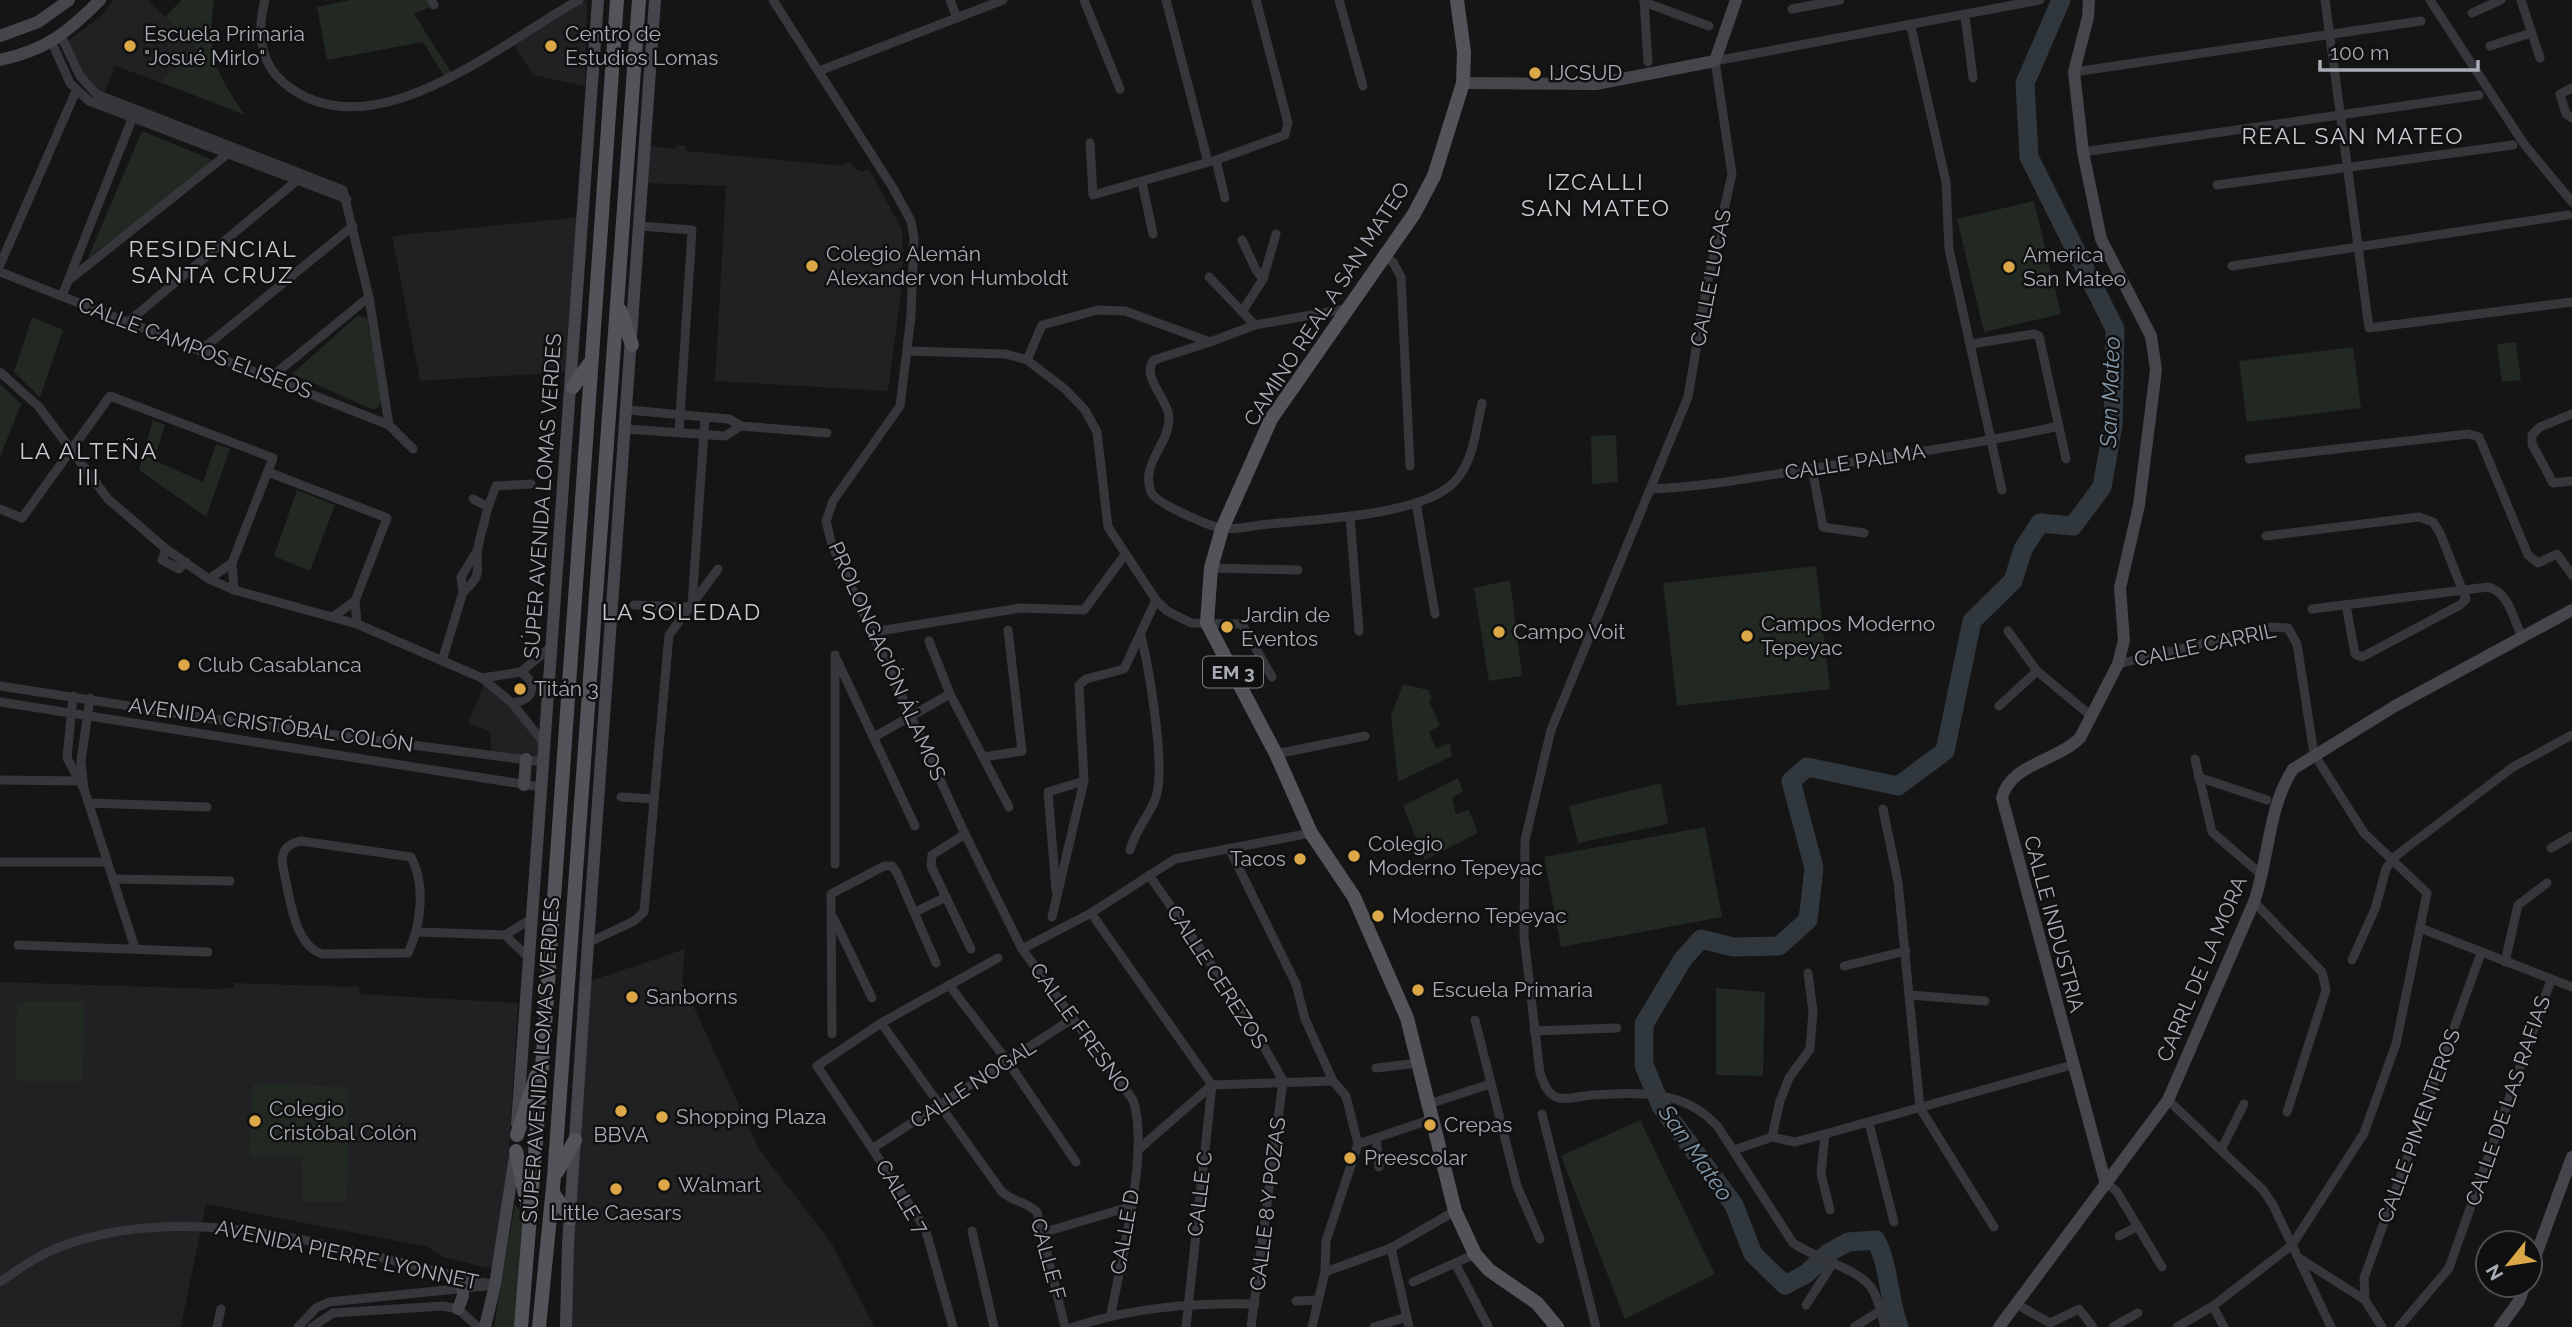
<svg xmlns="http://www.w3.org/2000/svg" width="2572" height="1327" viewBox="0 0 2572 1327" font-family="Raleway,sans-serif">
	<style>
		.built { fill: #212123 }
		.green { fill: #222822 }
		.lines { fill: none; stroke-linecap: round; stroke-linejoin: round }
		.river { stroke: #30383e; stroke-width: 19 }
		.street { stroke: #36373b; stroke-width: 9 }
		.secondary { stroke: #45464b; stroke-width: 12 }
		.primary { stroke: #53545a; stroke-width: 14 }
		.poi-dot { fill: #dca847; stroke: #101011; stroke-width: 2.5 }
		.labels { text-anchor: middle; stroke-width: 5; stroke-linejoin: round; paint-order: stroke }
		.shield { fill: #101011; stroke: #7a7d84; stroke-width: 2 }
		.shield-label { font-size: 19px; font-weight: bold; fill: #a8acb5 }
		.poi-label { font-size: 21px; fill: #a8acb5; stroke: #101011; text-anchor: start }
		.street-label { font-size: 21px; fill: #a8acb5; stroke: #101011 }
		.neighbourhood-label { font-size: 23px; letter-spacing: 2px; fill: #c9cbd2; stroke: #101011 }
		.water-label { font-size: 23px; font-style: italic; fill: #839aac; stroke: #101011 }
	</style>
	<rect width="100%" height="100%" fill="#151516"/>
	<g class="built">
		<path d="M114 0H148L197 49 160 82 115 66 103 96 81 75 65 43 100 17Z"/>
		<path d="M587 0 585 86 533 75 513 43Z"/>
		<path d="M676 145 686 146V151L844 166V163H852L853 168 863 172 869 169 902 230 903 278 888 391 715 381 726 186 646 183 649 146 675 149Z"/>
		<path d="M580 217 569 372 420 381 392 236Z"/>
		<path d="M485 682 503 697 543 743 542 761 492 753 489 731 468 723Z"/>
		<path d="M685 949 682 981 759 1149 832 1244 874 1327H570L572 1231 590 981Z"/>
		<path d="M0 982 214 989 233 988 234 983 359 987V994L518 1003 508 1163 492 1266 487 1268 443 1257 428 1247 206 1204 181 1327H0Z"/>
	</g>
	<g class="green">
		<path d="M182 0H214C207 52 215 73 245 115L160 82 197 49 165 17Z"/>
		<path d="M350 0H427L430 7 414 14 451 72 444 76 423 42 327 60 317 7Z"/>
		<path d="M142 131 215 161 88 258Z"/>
		<path d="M2034 201 2061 314 1984 332 1957 219Z"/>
		<path d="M358 315 367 318 381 399 380 406 374 410 292 374Z"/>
		<path d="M32 317 63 330 40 397 14 372Z"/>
		<path d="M2516 342 2521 380 2502 382 2497 344Z"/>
		<path d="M2353 347 2361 408 2247 422 2239 361Z"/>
		<path d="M0 384 21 404 0 457Z"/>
		<path d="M153 420 165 425 154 460 203 482 216 444 230 449 206 517 139 470Z"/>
		<path d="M1616 435 1618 482 1592 484 1591 436Z"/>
		<path d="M297 490 335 505 310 571 274 556Z"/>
		<path d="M1816 566 1830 689 1677 706 1663 583Z"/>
		<path d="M1510 580 1522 676 1489 681 1474 588Z"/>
		<path d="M1403 684 1428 690 1432 698 1429 701 1440 725 1429 732 1436 749 1450 743 1452 756 1398 782 1391 716Z"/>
		<path d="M1458 778 1463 791 1452 798 1456 814 1469 810 1478 833 1425 860 1403 806Z"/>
		<path d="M1661 783 1668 824 1578 843 1569 806Z"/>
		<path d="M1705 827 1722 917 1561 947 1544 857Z"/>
		<path d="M1716 988 1765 992 1763 1076 1716 1075Z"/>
		<path d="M17 1002H84L83 1082 15 1081Z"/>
		<path d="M253 1083 349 1087 347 1202H303L301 1157 249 1158Z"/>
		<path d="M1640 1120 1715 1274 1625 1319 1561 1156Z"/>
		<path d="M515 1204 523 1215 515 1327H494Z"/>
	</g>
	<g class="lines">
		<path class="river" d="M1899 1327C1888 1298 1890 1268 1876 1240L1848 1242 1828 1253 1806 1274 1785 1285 1753 1254 1734 1205 1661 1106 1644 1065V1024L1683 959 1701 939 1733 947 1779 946 1808 920 1814 868 1791 781 1807 767 1898 786 1945 751 1972 621 2013 581 2023 549 2040 523 2073 526 2102 487 2113 425 2115 329 2029 157 2025 83 2061 0"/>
		<g class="street">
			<path d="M265 0C257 30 259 62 284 83 371 156 502 42 579 0"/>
			<path d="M431 0 434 5"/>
			<path d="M773 0 893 188 911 221 914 238 911 316 900 406 833 501 826 521 832 545 965 834 1022 949 1133 1100C1150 1149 1121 1260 1111 1314"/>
			<path d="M950 0 957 18"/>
			<path d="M1084 0 1120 89"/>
			<path d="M1166 0 1208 162"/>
			<path d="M1339 0 1363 86"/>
			<path d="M1644 0 1648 62"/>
			<path d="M2325 0 2369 328 2572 302"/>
			<path d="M2430 0 2524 144 2572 202"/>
			<path d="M2521 0 2540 58"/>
			<path d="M1644 2 1709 26"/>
			<path d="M1792 9 1840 0"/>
			<path d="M2472 13 2501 0"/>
			<path d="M1965 16 1973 78"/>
			<path d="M1911 27 1946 182 1949 249 2002 490"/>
			<path d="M61 36 80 76 96 94 343 190 369 297 389 425"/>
			<path d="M52 43 70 83 89 101 347 199"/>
			<path d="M2490 46 2531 33"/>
			<path d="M819 71 1003 0"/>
			<path d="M2074 72 2421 21"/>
			<path d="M2572 88 2560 94 2566 114 2572 118"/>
			<path d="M1090 143 1093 195 1216 160 1285 135 1288 123 1256 0"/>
			<path d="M2083 152 2479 95"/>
			<path d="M1216 160 1225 198"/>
			<path d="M1142 182 1153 234"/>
			<path d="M2217 185 2513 145"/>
			<path d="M640 226 692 230 679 432"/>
			<path d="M1242 240 1256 270 1263 279"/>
			<path d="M1384 256 1393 262 1401 277 1410 466"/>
			<path d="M0 265 76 91"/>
			<path d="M2232 266 2568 215"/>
			<path d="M0 272 389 425 413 449"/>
			<path d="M1209 277 1255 325"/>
			<path d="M69 280 230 152"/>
			<path d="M62 296 134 114"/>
			<path d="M1242 312 1263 279 1276 234"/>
			<path d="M128 322 301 177"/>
			<path d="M1210 342 1154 360C1140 375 1168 399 1169 417 1170 444 1140 463 1151 492 1155 503 1209 526 1221 528 1235 531 1255 525 1269 524 1318 519 1407 516 1446 489 1473 471 1475 433 1482 403"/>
			<path d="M1971 344 2034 334 2039 336 2066 459"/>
			<path d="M200 351 353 226"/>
			<path d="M907 351 1006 354 1027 360 1065 389 1085 410 1097 432 1108 527 1156 600 1167 611 1191 623 1242 624 1272 677"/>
			<path d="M1027 360 1042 325 1098 310 1125 311 1210 342 1255 325 1345 309"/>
			<path d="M0 372 39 407 108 499 166 549 209 579 234 590 357 624 482 678 512 703 544 743"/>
			<path d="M270 378 369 297"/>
			<path d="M628 410 729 419 741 426 827 433"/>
			<path d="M2572 414 2540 427 2532 435V444L2553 483 2572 481"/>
			<path d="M627 429 725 436 741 426"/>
			<path d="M2249 459 2468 434 2479 437 2528 555 2538 563 2557 554 2572 575"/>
			<path d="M1812 468 1823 527 1864 533"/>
			<path d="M268 472 387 518 355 601 357 624"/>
			<path d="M1651 489C1706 487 1761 476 1816 468 1897 455 1978 444 2059 426"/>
			<path d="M1416 503 1435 614"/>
			<path d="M488 507 496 486 531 484"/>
			<path d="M0 509 22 518 110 396 273 458 232 563 234 590"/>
			<path d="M1350 516 1359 631"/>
			<path d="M2266 536 2419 517 2433 522 2440 533 2466 599 2460 605 2362 657 2355 654 2346 605"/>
			<path d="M166 549 162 560 179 569 186 562"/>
			<path d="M1211 568 1298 570"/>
			<path d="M209 579 232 563"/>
			<path d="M463 592C486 572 474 569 478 547 481 533 485 520 488 507L473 499"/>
			<path d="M634 605 691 607"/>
			<path d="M692 605 705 417"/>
			<path d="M2312 609 2488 587C2508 591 2514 620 2522 637"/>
			<path d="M334 616 355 601"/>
			<path d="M2008 631 2037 671 2091 716"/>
			<path d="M873 632 1020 608 1084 610 1124 556"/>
			<path d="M929 641 950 694 1009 807"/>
			<path d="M835 655V864"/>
			<path d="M837 660 915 826"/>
			<path d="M442 661 463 592 461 577 477 551"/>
			<path d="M2118 664 2270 627 2288 628 2297 644 2314 754 2364 833 2427 893 2396 1044 2364 1133 2292 1245 2213 1306 2177 1327"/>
			<path d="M482 678 521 672 553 645"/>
			<path d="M0 686 213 719 543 762"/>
			<path d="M73 696 67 758 84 789 135 948"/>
			<path d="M0 702 541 787"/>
			<path d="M512 703C533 700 539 685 521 672"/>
			<path d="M1999 706 2037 671"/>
			<path d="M874 737 950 694"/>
			<path d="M1276 754 1365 736"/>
			<path d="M983 757 1022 751 1008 630"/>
			<path d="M2195 759 2212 832 2263 876"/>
			<path d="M2198 777 2267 800"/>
			<path d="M0 780 82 781"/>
			<path d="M84 789 81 761 90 698"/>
			<path d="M621 797 654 799"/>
			<path d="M88 803 207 807"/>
			<path d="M1883 809 1898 882 1920 1108 1994 1227"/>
			<path d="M965 834 932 855 931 866 971 949"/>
			<path d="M301 841 411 857C426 885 421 926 408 953L322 954C292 945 289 889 282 863 282 849 288 844 301 841Z"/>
			<path d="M1229 848 1296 984 1305 1019 1333 1081 1346 1096 1358 1144 1326 1241 1325 1272 1312 1327"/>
			<path d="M2551 848 2572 836"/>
			<path d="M1130 850C1136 828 1149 817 1156 797 1166 768 1149 668 1141 636"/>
			<path d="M0 862H107"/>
			<path d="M1149 875 1245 1013 1283 1081 1251 1327"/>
			<path d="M113 879 230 881"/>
			<path d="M1056 890 1048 792 1084 781"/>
			<path d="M2254 902 2322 972 2326 990 2287 1112"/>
			<path d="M915 912 946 897"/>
			<path d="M1091 913 1212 1085 1186 1327"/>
			<path d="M1052 917 1084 781 1079 685 1086 679 1124 669 1156 600"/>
			<path d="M834 919 872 998"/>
			<path d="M2420 928 2572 987"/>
			<path d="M418 932 505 935 531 919"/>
			<path d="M505 935 528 957"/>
			<path d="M588 943 634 921 644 912 669 635 718 569"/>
			<path d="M18 945 208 952"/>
			<path d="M1022 949 1091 913 1175 859 1311 833"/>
			<path d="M2352 960 2375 909 2386 869 2393 858 2513 767 2572 735"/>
			<path d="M2505 962 2518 905 2547 883"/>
			<path d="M1844 966 1906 951"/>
			<path d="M949 985 1008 1062 1076 1162"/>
			<path d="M1910 995 1985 1001"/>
			<path d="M1475 1020 1517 1186 1540 1239"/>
			<path d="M881 1023 1002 1192C1014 1202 1027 1202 1037 1212L1065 1327"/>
			<path d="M1534 1031 1617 1028"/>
			<path d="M832 1034 831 894 884 866H892L897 873 936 963"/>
			<path d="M817 1066 925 1228 953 1327"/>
			<path d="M817 1066 881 1023 998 958"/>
			<path d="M1376 1068 1419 1063"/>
			<path d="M2168 1100 2263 1190 2273 1205 2331 1327"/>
			<path d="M1429 1104 1490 1084"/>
			<path d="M1542 1114 1596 1327"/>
			<path d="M1869 1123 1894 1222"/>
			<path d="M1825 1134 1821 1174 1830 1210"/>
			<path d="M1772 1137 1780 1101 1789 1078 1810 1049 1813 1011 1808 973"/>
			<path d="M1376 1138 1379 1167"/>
			<path d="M1358 1144 1432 1119"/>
			<path d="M873 1148 1072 1019"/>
			<path d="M1139 1149 1212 1085 1333 1081"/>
			<path d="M1734 1150 1772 1137 1795 1142 1825 1134 2072 1065"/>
			<path d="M2221 1150 2244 1104"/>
			<path d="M2105 1181 2117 1192 2162 1267"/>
			<path d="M972 1231 994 1327"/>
			<path d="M1042 1233 1129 1207"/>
			<path d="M2119 1236 2138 1226"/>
			<path d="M1391 1248 1409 1327"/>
			<path d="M2299 1258 2365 1300 2382 1327"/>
			<path d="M1455 1263 1488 1326"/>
			<path d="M1325 1272 1391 1248 1455 1211"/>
			<path d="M0 1282C20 1268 42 1253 65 1245 201 1196 360 1256 495 1285"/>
			<path d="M1413 1282 1475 1254"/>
			<path d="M2365 1300 2364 1278 2481 953"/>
			<path d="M1296 1301 1317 1300"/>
			<path d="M1806 1305 1833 1263"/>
			<path d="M2018 1305 2050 1323 2079 1309 2093 1327"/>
			<path d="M2213 1306 2224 1327"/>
			<path d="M217 1327 221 1309"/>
			<path d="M298 1327 316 1308 329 1302 486 1286"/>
			<path d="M312 1327 333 1313 443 1306 458 1309 478 1327"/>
			<path d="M1073 1327C1135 1307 1190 1303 1255 1304"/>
			<path d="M1374 1327 1407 1317"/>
			<path d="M1854 1327 1880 1311"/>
			<path d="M1885 1327C1881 1314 1878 1296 1870 1286 1857 1269 1813 1257 1793 1243L1718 1127C1685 1089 1638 1092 1592 1095 1582 1096 1568 1100 1559 1098 1547 1095 1544 1083 1540 1073L1524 937 1525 840 1551 730 1688 397 1707 285 1732 174 1715 61 2040 0"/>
			<path d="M2113 1327 2138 1313"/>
			<path d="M2399 1327 2449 1268 2551 980"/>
		</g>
		<g class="secondary">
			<path d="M2089 0 2088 17 2074 72 2083 152 2101 239 2151 336 2156 370 2139 505 2120 588 2124 640 2118 664 2080 738C2057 761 2010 764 2002 798L2105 1181"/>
			<path d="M0 36 38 22 69 0"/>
			<path d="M0 60C46 50 67 33 100 0"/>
			<path d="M1463 83 1596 84 1715 61 1736 0"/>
			<path d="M524 785 526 759"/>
			<path d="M517 1124 598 0"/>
			<path d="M2530 1271 2572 1157"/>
			<path d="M458 1309 463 1296 462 1278"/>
			<path d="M485 1327 495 1285 515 1156"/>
			<path d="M566 1327 568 1244 588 943 655 0"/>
			<path d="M1999 1327 2168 1100 2254 902C2269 859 2268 807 2293 769L2395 706 2572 610"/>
			<path d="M2500 1327 2519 1301 2525 1285"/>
		</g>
		<g class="primary">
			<path d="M1457 0 1464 52 1463 83 1434 176 1414 214 1271 419 1222 529 1211 568 1207 623 1276 754 1311 833 1354 897 1407 1018 1455 1211 1475 1254 1489 1270 1537 1303 1557 1327"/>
			<path d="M620 310 632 345"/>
			<path d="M573 387 589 364"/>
			<path d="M517 1135 536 1076"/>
			<path d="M516 1151 527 1204"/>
			<path d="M557 1172 575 1140"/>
			<path d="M553 1193 570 1218"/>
			<path d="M521 1327 543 1055 617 0"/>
			<path d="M539 1327 554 1177 639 0"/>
		</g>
	</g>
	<g class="poi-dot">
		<circle cx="130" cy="46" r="7"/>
		<circle cx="551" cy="46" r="7"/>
		<circle cx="1535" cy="73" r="7"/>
		<circle cx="812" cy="266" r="7"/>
		<circle cx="2009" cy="267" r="7"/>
		<circle cx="1227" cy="627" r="7"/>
		<circle cx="1499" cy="632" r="7"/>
		<circle cx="1747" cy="636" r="7"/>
		<circle cx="184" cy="665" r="7"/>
		<circle cx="520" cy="689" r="7"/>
		<circle cx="1354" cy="856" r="7"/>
		<circle cx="1300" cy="859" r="7"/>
		<circle cx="1378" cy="916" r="7"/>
		<circle cx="1418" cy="990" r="7"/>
		<circle cx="632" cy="997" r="7"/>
		<circle cx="621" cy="1111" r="7"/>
		<circle cx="662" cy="1117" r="7"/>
		<circle cx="255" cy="1121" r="7"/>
		<circle cx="1430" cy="1125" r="7"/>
		<circle cx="1350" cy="1158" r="7"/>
		<circle cx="664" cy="1185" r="7"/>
		<circle cx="616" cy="1189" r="7"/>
	</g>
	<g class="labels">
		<rect class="shield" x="1203" y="656.5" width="60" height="31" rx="5"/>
		<g class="shield-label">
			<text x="1233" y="679">EM 3</text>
		</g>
		<g class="poi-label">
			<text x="144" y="41">Escuela Primaria<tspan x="144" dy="24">"Josué Mirlo"</tspan></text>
			<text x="565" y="41">Centro de<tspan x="565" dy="24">Estudios Lomas</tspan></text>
			<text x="1549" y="80">IJCSUD</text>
			<text x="826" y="261">Colegio Alemán<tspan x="826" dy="24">Alexander von Humboldt</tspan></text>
			<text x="2023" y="262">America<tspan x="2023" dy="24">San Mateo</tspan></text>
			<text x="1241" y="622">Jardin de<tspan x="1241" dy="24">Eventos</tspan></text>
			<text x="1761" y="631">Campos Moderno<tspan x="1761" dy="24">Tepeyac</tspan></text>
			<text x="1513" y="639">Campo Voit</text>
			<text x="198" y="672">Club Casablanca</text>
			<text x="534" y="696">Titán 3</text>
			<text x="1368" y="851">Colegio<tspan x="1368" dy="24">Moderno Tepeyac</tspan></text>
			<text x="1286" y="866" text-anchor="end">Tacos</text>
			<text x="1392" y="923">Moderno Tepeyac</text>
			<text x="1432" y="997">Escuela Primaria</text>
			<text x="646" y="1004">Sanborns</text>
			<text x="269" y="1116">Colegio<tspan x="269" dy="24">Cristóbal Colón</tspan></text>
			<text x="676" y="1124">Shopping Plaza</text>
			<text x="1444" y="1132">Crepas</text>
			<text x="621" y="1142" text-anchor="middle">BBVA</text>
			<text x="1364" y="1165">Preescolar</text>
			<text x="678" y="1192">Walmart</text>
			<text x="616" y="1220" text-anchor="middle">Little Caesars</text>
		</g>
		<g class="street-label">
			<text transform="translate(1711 278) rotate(-79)" y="7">CALLE LUCAS</text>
			<text transform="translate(1327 304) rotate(-57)" y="7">CAMINO REAL A SAN MATEO</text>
			<text transform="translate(195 348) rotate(21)" y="7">CALLE CAMPOS ELISEOS</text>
			<text transform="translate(1855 462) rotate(-9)" y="7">CALLE PALMA</text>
			<text transform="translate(543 496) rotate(-86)" y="7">SÚPER AVENIDA LOMAS VERDES</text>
			<text transform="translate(2205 645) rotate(-12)" y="7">CALLE CARRIL</text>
			<text transform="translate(887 661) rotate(66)" y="7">PROLONGACIÓN ÁLAMOS</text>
			<text transform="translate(271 725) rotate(8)" y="7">AVENIDA CRISTÓBAL COLÓN</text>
			<text transform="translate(2054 924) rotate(75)" y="7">CALLE INDUSTRIA</text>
			<text transform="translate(2202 969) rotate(-67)" y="7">CARRL DE LA MORA</text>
			<text transform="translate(1217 977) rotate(57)" y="7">CALLE CEREZOS</text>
			<text transform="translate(1080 1028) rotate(54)" y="7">CALLE FRESNO</text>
			<text transform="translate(541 1060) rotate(-86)" y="7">SÚPER AVENIDA LOMAS VERDES</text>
			<text transform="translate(973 1084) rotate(-33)" y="7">CALLE NOGAL</text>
			<text transform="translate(2508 1101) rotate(-71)" y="7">CALLE DE LAS RAFIAS</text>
			<text transform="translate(2419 1126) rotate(-70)" y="7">CALLE PIMENTEROS</text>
			<text transform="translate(1200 1194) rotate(-83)" y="7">CALLE C</text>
			<text transform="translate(902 1197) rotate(59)" y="7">CALLE 7</text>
			<text transform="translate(1268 1204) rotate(-83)" y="7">CALLE 8 Y POZAS</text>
			<text transform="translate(1125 1232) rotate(-80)" y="7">CALLE D</text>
			<text transform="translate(347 1255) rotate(12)" y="7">AVENIDA PIERRE LYONNET</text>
			<text transform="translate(1048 1259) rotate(75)" y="7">CALLE F</text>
		</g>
		<g class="neighbourhood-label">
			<text x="2353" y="144">REAL SAN MATEO</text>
			<text x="1596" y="190">IZCALLI<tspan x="1596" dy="26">SAN MATEO</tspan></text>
			<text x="213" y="257">RESIDENCIAL<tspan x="213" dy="26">SANTA CRUZ</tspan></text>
			<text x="89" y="459">LA ALTEÑA<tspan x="89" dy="26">III</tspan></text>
			<text x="682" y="620">LA SOLEDAD</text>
		</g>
		<g class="water-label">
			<text transform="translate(2110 392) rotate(-88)" y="8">San Mateo</text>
			<text transform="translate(1696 1153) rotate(55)" y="8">San Mateo</text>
		</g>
	</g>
	<g transform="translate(2509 1264) rotate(240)"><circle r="33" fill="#101011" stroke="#4d4e53" stroke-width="2"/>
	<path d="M0-5L12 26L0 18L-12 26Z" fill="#dca847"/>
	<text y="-10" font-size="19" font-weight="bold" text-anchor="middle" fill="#a8acb5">N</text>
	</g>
	<path d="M2320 60v10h158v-10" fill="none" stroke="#a8acb5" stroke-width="3.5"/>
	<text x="2330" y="60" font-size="21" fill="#a8acb5" stroke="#101011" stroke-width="5" paint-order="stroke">100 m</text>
</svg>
